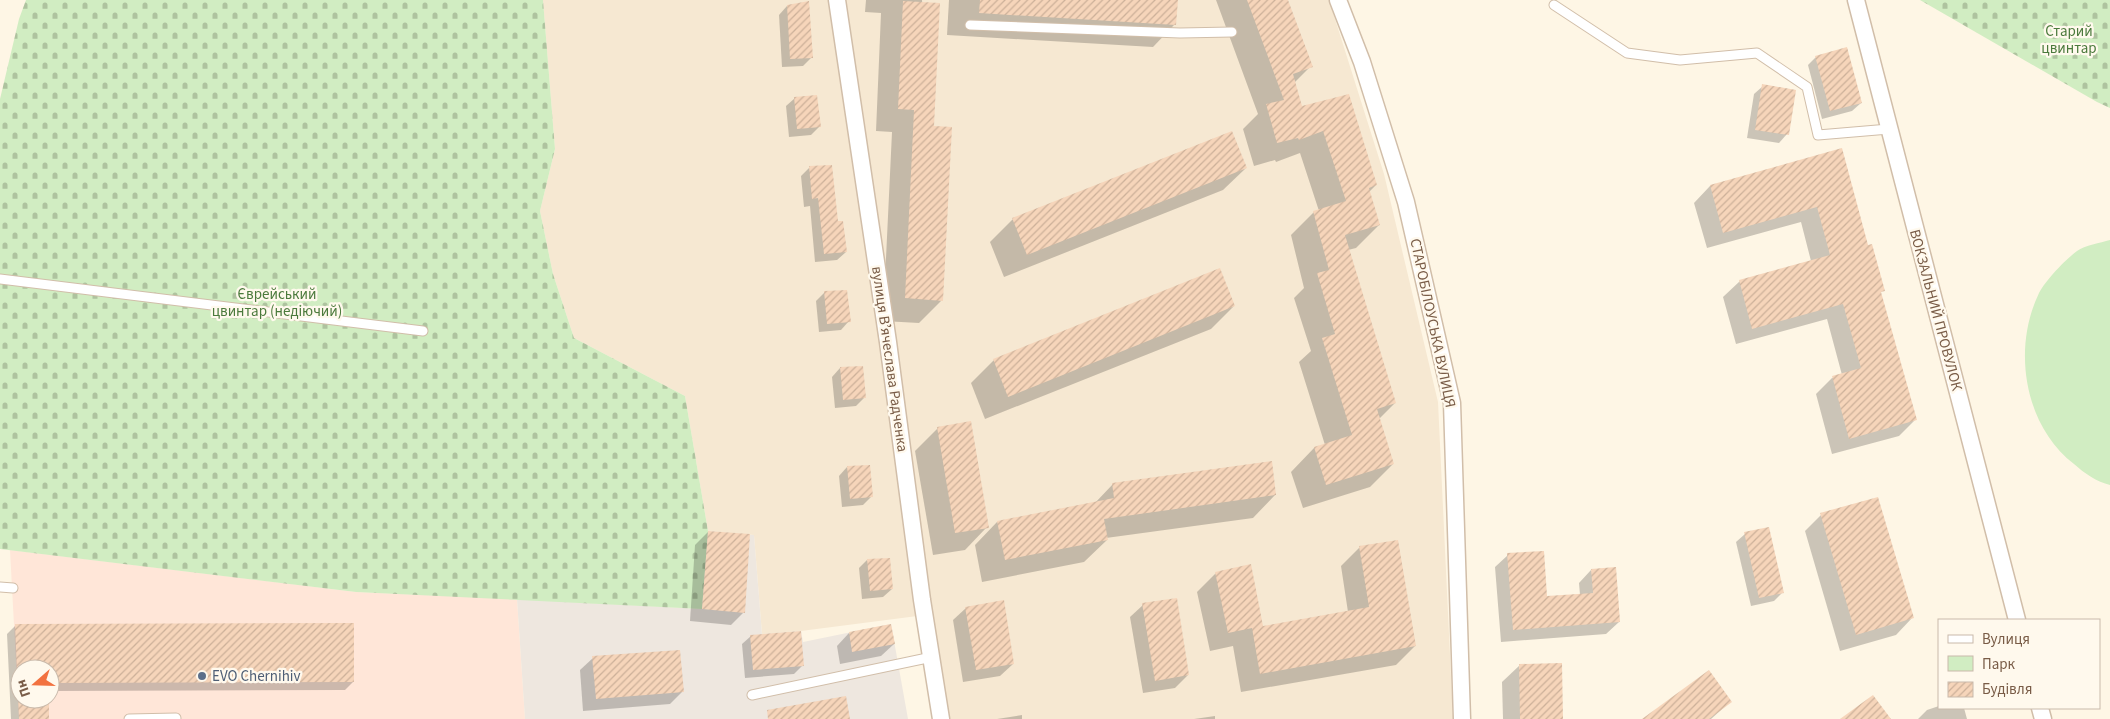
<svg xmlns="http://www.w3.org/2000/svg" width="2110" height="719" viewBox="0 0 2110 719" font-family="'Source Sans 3',sans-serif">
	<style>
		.residential { fill: #f6e8d2 }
		.commercial { fill: #ffe6d8; fill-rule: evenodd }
		.industrial { fill: #eee7df }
		.green { fill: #d1edc2 }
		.cemetery { fill: url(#cemetery-stones) }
		.shadow { fill: #0003 }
		.building { fill: url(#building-hatch) }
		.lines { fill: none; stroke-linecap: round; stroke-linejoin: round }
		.service-casing { stroke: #d1bea9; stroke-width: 11 }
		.minor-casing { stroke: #d1bea9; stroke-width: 19 }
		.service { stroke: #fff; stroke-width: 9 }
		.minor { stroke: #fff; stroke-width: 16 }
		.service-dot { fill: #5c6f8a; stroke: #fff9ed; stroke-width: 2 }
		.labels { text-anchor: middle; stroke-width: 4.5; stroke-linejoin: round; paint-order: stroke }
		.park-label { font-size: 15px; fill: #4b7a3c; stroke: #fff9ed }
		.street-label { font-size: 15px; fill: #795c47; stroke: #fff9ed }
		.service-label { font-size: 15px; fill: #4e5e75; stroke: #fff9ed; text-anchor: start }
	</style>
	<defs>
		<pattern id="cemetery-stones" width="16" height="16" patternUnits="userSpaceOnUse" patternTransform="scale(1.25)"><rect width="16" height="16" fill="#d1edc2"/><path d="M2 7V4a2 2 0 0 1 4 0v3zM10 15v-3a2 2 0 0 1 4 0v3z" fill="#aec39f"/></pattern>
		<pattern id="building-hatch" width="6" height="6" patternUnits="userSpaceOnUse" patternTransform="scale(1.25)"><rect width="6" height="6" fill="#f6d5ba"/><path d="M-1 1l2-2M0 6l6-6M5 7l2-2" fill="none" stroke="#ccb099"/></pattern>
	</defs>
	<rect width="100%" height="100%" fill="#fef6e5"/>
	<path class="residential" d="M543 0H1329L1384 174 1438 402 1453 719H948L933 614 801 631 762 634 754 535 708 531 685 396 574 338 553 274 540 211 555 149Z"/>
	<path class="commercial" d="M10 550 356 592 517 599 525 719H19ZM20 669H50V699H20Z"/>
	<path class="industrial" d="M708 531 754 535 762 634 801 631 803 642 891 624 908 719H525L517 599 702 609Z"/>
	<path class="green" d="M2110 240V485C2097 482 2084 473 2074 464 2024 425 2012 349 2039 293 2045 281 2066 259 2077 251 2085 245 2100 243 2110 240Z"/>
	<g class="cemetery">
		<path d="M26 0H543L555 149 540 211 553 274 574 338 685 396 708 531 702 609 356 592 0 549V99L19 19Z"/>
		<path d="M1920 0H2110V108L2097 102Z"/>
	</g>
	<g class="shadow">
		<path d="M866 0H922L933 127 942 300 919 323 883 321 892 132 876 131 881 13 865 12Z"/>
		<path d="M949 0H1177L1175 24 1153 47 947 35Z"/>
		<path d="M1216 0H1287L1311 66 1294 83 1301 108 1376 185 1369 192 1379 225 1356 248 1348 250 1395 403 1379 419 1393 464 1370 487 1303 508 1291 472 1314 448 1325 445 1299 362 1311 351 1294 298 1304 288 1291 235 1314 212 1319 211 1300 153 1276 162 1275 160 1254 166 1243 129 1258 114Z"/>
		<path d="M787 6 812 57 803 66 782 67 779 15Z"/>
		<path d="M1816 57 1861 103 1852 111 1822 119 1808 65Z"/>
		<path d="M1763 86 1787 134 1779 143 1747 138 1754 94Z"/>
		<path d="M795 98 819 127 811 135 789 137 786 106Z"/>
		<path d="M1841 150 1867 246 1883 290 1880 293 1915 420 1899 436 1832 454 1816 394 1832 378 1842 375 1827 319 1736 344 1723 297 1740 281 1811 261 1801 222 1707 248 1694 203 1710 186Z"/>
		<path d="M810 167 837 222 846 252 837 260 815 262 810 206 804 207 801 176Z"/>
		<path d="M1246 168 1223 190 1004 277 990 242 1013 219Z"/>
		<path d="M825 292 849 321 841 330 819 332 816 301Z"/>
		<path d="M1234 306 1211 329 985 419 971 383 994 360Z"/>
		<path d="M840 368 865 397 856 406 835 408 832 377Z"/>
		<path d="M938 428 987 527 965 550 933 555 915 451Z"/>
		<path d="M847 467 872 496 863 505 842 507 839 476Z"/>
		<path d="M1113 484 1275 495 1253 518 1106 538 1107 540 1084 562 982 582 975 545 997 522 1094 504Z"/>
		<path d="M1821 515 1912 618 1896 635 1840 651 1805 531Z"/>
		<path d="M708 532 744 612 731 625 690 621 695 545Z"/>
		<path d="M1745 534 1783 592 1774 601 1751 606 1736 542Z"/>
		<path d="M1360 547 1415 646 1396 665 1241 692 1233 646 1210 651 1197 592 1216 573 1262 627 1348 612 1341 566Z"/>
		<path d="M1508 555 1546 598 1580 595 1579 583 1591 570 1619 622 1606 634 1501 642 1495 567Z"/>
		<path d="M867 560 892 589 883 597 862 599 859 568Z"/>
		<path d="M1143 605 1188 675 1175 688 1143 693 1130 617Z"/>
		<path d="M966 608 1013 664 1000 676 963 682 953 620Z"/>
		<path d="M16 625 353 682 345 690 50 691V669H20V699H48V719H11L7 634Z"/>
		<path d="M849 633 894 644 881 656 840 664 837 646Z"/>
		<path d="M751 636 803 665 794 674 745 678 742 644Z"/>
		<path d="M593 658 682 692 670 704 583 711 580 670Z"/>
		<path d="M1520 665 1561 719H1503L1502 682Z"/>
		<path d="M1730 702 1711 719H1644Z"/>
		<path d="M1939 706V708H1964L1967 719H1918L1927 710Z"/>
		<path d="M1022 715V719H997Z"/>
		<path d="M1215 716V719H1194Z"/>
	</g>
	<g class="building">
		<path d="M980 0H1178L1176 25 979 13Z"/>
		<path d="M1247 0H1288L1313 67 1293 74 1302 106 1349 94 1377 185 1369 188 1380 225 1345 235 1396 403 1377 409 1394 464 1326 485 1314 447 1352 435 1322 338 1335 334 1317 273 1329 270 1313 211 1346 201 1323 131 1299 140 1298 138 1277 143 1266 104 1284 100Z"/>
		<path d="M809 1 813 58 790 59 787 5Z"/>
		<path d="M903 1 940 3 934 126 952 127 943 301 905 298 914 110 898 109Z"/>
		<path d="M1847 47 1862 103 1830 111 1815 56Z"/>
		<path d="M1762 84 1796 90 1789 135 1755 130Z"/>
		<path d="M817 95 821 127 797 129 794 97Z"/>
		<path d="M1232 131 1247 168 1027 255 1012 218Z"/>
		<path d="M1842 148 1868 245 1872 244 1885 291 1881 292 1917 420 1849 439 1832 376 1861 368 1843 304 1752 329 1739 280 1830 255 1817 207 1723 233 1710 185Z"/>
		<path d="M832 165 838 221H843L847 252 824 254 818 198 812 199 809 166Z"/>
		<path d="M1220 268 1235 306 1008 397 993 359Z"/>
		<path d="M847 290 851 322 827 324 824 291Z"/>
		<path d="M863 366 866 398 843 400 840 367Z"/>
		<path d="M971 421 989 528 955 533 937 427Z"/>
		<path d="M1272 461 1276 495 1104 519 1108 540 1005 560 997 521 1114 498 1112 483Z"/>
		<path d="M870 465 873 497 850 499 847 466Z"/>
		<path d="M1878 497 1914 618 1856 635 1820 513Z"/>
		<path d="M1769 527 1784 593 1759 598 1744 532Z"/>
		<path d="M708 531 750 534 745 613 702 609Z"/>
		<path d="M1398 540 1416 646 1260 674 1252 628 1228 633 1215 572 1251 564 1263 626 1369 607 1359 546Z"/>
		<path d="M1544 551 1547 596 1593 593 1591 569 1616 567 1620 622 1513 630 1507 553Z"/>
		<path d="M890 558 893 589 870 591 867 559Z"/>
		<path d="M1177 598 1189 675 1155 681 1142 603Z"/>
		<path d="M1004 600 1014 664 976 670 965 607Z"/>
		<path d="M354 623V682L50 683V669H20V699H49V719H19L15 624Z"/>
		<path d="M891 624 895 644 852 652 849 632Z"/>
		<path d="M801 631 804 666 753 670 750 635Z"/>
		<path d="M680 650 684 692 596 699 592 656Z"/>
		<path d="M1562 663 1563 719H1520L1519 664Z"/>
		<path d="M1709 670 1732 702 1709 719H1642Z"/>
		<path d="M1873 695 1891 719H1840Z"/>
		<path d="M846 696 850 719H768L767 710Z"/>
	</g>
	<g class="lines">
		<g class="service-casing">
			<g id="service">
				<path d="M1554 5 1627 53 1680 60 1757 53 1807 87 1818 135 1889 129"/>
				<path d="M970 25 1180 33 1232 32"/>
				<path d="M0 279 423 331"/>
				<path d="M0 587 13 588"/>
				<path d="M752 695 932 657"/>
				<path d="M129 719 176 718"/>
			</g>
		</g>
		<g class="minor-casing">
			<g id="minor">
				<path d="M837 0 888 342 922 600 941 719"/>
				<path d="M1338 0 1362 62 1406 202 1452 403 1462 719"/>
				<path d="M1856 0 2017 620"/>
				<path d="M2040 708 2043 719"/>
			</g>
		</g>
		<use href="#service" class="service"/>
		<use href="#minor" class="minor"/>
	</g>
	<circle class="service-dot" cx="202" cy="676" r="5"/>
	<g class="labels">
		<g class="park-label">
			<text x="2069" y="36">Старий<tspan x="2069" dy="17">цвинтар</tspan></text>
			<text x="277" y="299">Єврейський<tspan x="277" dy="17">цвинтар (недіючий)</tspan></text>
		</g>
		<g class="street-label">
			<text transform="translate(1936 310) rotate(75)" y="5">ВОКЗАЛЬНИЙ ПРОВУЛОК</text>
			<text transform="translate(1433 323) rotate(78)" y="5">СТАРОБІЛОУСЬКА ВУЛИЦЯ</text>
			<text transform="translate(890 359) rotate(82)" y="5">вулиця Вʼячеслава Радченка</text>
		</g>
		<g class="service-label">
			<text x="212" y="681">EVO Chernihiv</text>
		</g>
	</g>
	<rect x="1938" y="619" width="162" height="90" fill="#fff9ed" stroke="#c9baab"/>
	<rect x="1948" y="635" width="25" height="8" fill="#ffffff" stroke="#c9baab"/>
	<text x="1982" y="644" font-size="15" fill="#795c47">Вулиця</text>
	<rect x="1948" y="656" width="25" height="15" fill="#d1edc2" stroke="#c9baab"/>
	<text x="1982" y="669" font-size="15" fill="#795c47">Парк</text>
	<rect x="1948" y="682" width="25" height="15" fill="url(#building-hatch)" stroke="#c9baab"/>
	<text x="1982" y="694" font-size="15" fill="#795c47">Будівля</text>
	<g transform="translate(35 684) rotate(250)"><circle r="24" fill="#fff9ed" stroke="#c9baab"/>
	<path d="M0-4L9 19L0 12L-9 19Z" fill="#f27240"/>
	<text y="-8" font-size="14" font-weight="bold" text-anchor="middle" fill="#795c47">Пн</text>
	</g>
</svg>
